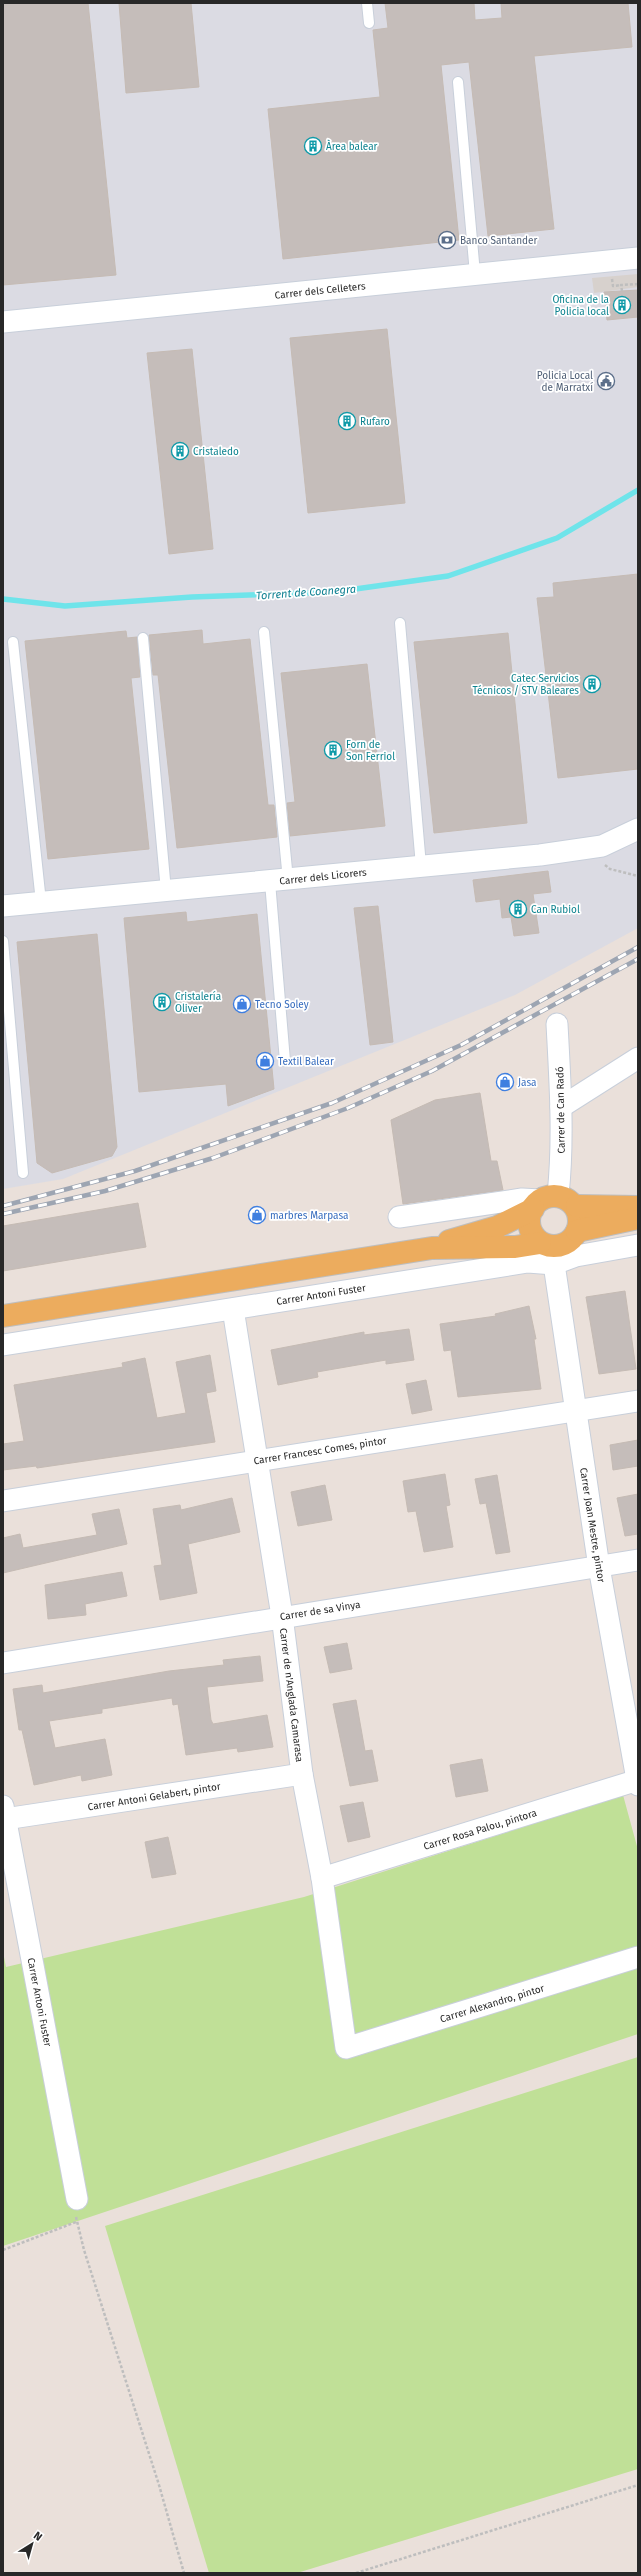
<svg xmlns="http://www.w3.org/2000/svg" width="641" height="2576" viewBox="0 0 641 2576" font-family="'Fira Sans',sans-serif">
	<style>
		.industrial { fill: #dbdbe3 }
		.green { fill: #c0e097 }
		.plaza { fill: #d7d1cd }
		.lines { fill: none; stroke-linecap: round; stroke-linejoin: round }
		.stream { stroke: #6fe4ea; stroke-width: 5.5 }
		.building { fill: #c5bdba; stroke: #c5bbb4 }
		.lane-casing { stroke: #c8cfda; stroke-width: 12 }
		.street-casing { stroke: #c8cfda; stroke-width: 23 }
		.primary-casing { stroke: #bebebe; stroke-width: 24 }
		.path { stroke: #bebebe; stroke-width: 2.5; stroke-dasharray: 3 2; stroke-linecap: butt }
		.lane { stroke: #fff; stroke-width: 10 }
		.street { stroke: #fff; stroke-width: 21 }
		.primary { stroke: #ecac5e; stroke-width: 22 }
		.rail-casing { stroke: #9da5b2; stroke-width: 4.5 }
		.rail { stroke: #fff; stroke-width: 3; stroke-dasharray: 9; stroke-linecap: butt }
		.labels { text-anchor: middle; stroke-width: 3.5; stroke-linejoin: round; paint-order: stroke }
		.culture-label { font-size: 10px; fill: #0d838f; stroke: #fff; text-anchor: start }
		.service-label { font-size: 10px; fill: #4e5e75; stroke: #fff; text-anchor: start }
		.street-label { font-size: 10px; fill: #282828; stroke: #fff }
		.shop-label { font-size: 10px; fill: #366cbe; stroke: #fff; text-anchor: start }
		.water-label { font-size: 11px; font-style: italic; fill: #118293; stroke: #fff }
	</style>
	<rect width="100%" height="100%" fill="#eae0da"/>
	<path class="industrial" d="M3 3H638V928L515 995 63 1179 3 1189Z"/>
	<g class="green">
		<path d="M623 1795 638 1850V2034L3 2246V1952L6 1967 304 1897Z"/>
		<path d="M638 2057V2469L297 2573H209L105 2226Z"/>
	</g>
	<path class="plaza" d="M638 274V287L594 293 592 278Z"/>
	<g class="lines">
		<path class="stream" d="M3 599 65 606 192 597 334 592 448 576 557 538 638 490"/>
	</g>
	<g class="building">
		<path d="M3 3H88L116 275 3 285Z"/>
		<path d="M119 3H191L199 87 126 93Z"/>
		<path d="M385 3H474L475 20 502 18 501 3H628L632 47 534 56 554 229 488 236 469 62 441 65 459 240 283 259 268 109 380 97 373 30 388 28Z"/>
		<path d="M638 290V317L607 320 604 292Z"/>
		<path d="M387 329 405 503 308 513 290 338Z"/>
		<path d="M192 349 213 549 169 554 147 353Z"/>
		<path d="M638 574V769L558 778 537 598 554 597 553 583Z"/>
		<path d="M202 630 203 644 250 639 268 805H274L277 837 177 848 158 675H153L149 635Z"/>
		<path d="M126 631 127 638 137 637 140 677 131 678 149 849 48 859 25 641Z"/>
		<path d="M508 633 527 823 434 833 414 642Z"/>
		<path d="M367 664 385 826 290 836 287 803 295 802 281 673Z"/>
		<path d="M548 871 551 892 533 894 539 933 514 936 511 917 502 918 500 899 476 902 473 880Z"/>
		<path d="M378 906 393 1042 370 1045 354 908Z"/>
		<path d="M186 912 187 922 257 914 274 1089 228 1106 226 1084 139 1092 124 918Z"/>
		<path d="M97 934 117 1147 112 1156 52 1173 37 1163 17 942Z"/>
		<path d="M480 1093 491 1161H497L503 1190 403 1204 391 1120 435 1100Z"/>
		<path d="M138 1203 146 1247 3 1271V1226Z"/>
		<path d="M625 1291 636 1369 599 1374 586 1297Z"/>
		<path d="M529 1306 536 1339H534L541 1389 458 1397 451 1350 444 1351 440 1324 496 1316 495 1314Z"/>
		<path d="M409 1329 414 1360 386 1364V1360L317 1372 318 1377 278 1385 271 1350 364 1332V1335Z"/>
		<path d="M210 1355 216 1391 206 1393 215 1442 37 1468 36 1466 3 1470V1444L24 1441 14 1385 123 1367 122 1363 145 1358 157 1418 186 1413 176 1362Z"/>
		<path d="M426 1380 432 1410 412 1414 406 1384Z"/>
		<path d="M638 1440V1466L613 1470 610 1445Z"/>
		<path d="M445 1474 450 1505 446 1506 453 1547 424 1552 416 1511 408 1512 403 1481Z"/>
		<path d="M497 1475 510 1552 496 1554 486 1503 480 1504 475 1479Z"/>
		<path d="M325 1485 332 1520 298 1526 291 1492Z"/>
		<path d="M638 1494V1534L625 1536 617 1498Z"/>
		<path d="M232 1498 240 1532 188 1544 197 1593 160 1600 154 1566 162 1565 153 1509 180 1505 181 1510Z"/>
		<path d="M119 1509 127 1544 3 1573V1538L20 1534 23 1548 97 1535 92 1514Z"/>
		<path d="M122 1572 127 1596 85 1604 86 1615 48 1619 45 1585Z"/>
		<path d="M347 1643 352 1669 330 1673 324 1647Z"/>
		<path d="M260 1656 263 1681 207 1687 211 1720 213 1724 267 1715 273 1747 238 1752 237 1748 186 1755 178 1704 173 1705 172 1698 102 1709V1713L49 1721 55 1748 105 1739 112 1775 82 1781 81 1775 34 1785 22 1730H19L13 1689 42 1685 43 1693 169 1671 224 1665 223 1660Z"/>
		<path d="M356 1700 365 1751 372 1750 378 1781 350 1786 333 1704Z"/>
		<path d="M482 1759 488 1791 456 1797 450 1765Z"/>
		<path d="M363 1802 370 1837 348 1842 340 1806Z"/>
		<path d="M168 1837 176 1874 152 1878 145 1842Z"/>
	</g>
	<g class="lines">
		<g class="lane-casing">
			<g id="lane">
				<path d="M367 3 369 23"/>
				<path d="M458 82 475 274"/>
				<path d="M400 623 421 866"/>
				<path d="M264 632 288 880"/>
				<path d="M143 638 166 891"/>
				<path d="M13 642 41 902"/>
				<path d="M270 882 285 1061"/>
				<path d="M3 941 23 1173"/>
			</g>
		</g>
		<g class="street-casing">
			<g id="street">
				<path d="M3 322 638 258"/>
				<path d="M3 906 540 855 602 846 638 829"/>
				<path d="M557 1024C560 1081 564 1138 558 1195"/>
				<path d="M561 1107 638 1058"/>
				<path d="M399 1217 522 1199 540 1200"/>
				<path d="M554 1264 599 1567 638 1785"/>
				<path d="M233 1309 282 1616 302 1774 322 1878 346 2048 638 1957"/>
				<path d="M3 1345 528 1262 554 1264 576 1256 638 1245"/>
				<path d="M3 1501 638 1401"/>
				<path d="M3 1663 638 1560"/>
				<path d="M3 1806 77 2199"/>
				<path d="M5 1819 302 1774"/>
				<path d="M322 1878 638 1780"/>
			</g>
		</g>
		<g class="primary-casing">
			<g id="primary">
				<circle cx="554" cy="1221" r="25"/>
				<path d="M577 1206 638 1207"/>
				<path d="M577 1231 638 1218"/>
				<path d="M449 1241 497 1227 533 1209"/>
				<path d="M3 1316 432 1248 515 1247 540 1243"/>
			</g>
		</g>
		<g class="path">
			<path d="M612 279 613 286 621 285"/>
			<path d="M622 291 621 285 638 284"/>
			<path d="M605 865 610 869 638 876"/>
			<path d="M76 2217 84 2250 159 2485 184 2573"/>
			<path d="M3 2250 76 2222"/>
			<path d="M356 2573 638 2485"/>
		</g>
		<use href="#lane" class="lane"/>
		<use href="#street" class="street"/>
		<use href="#primary" class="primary"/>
		<g class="rail-casing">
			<g id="rail">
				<path d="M3 1206 135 1171 332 1103 461 1045 638 947"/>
				<path d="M3 1214 105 1191 213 1158 348 1108 432 1071 638 959"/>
			</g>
		</g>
		<use href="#rail" class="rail"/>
	</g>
	<defs>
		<g id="building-ring" transform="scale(0.9)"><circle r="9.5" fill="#fff" stroke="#0f9aa8" stroke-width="1.5"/><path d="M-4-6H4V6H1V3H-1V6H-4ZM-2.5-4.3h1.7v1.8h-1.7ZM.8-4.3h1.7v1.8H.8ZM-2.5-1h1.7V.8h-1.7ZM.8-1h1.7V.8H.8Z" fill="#0f9aa8"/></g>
		<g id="bank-ring" transform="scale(0.9)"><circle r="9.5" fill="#fff" stroke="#5c6f8a" stroke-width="1.5"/><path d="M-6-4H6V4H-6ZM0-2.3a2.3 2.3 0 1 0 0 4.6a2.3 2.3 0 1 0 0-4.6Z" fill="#5c6f8a"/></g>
		<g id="civic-ring" transform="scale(0.9)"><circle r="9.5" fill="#fff" stroke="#5c6f8a" stroke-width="1.5"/><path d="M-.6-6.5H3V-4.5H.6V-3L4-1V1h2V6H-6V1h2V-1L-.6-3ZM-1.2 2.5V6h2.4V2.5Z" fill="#5c6f8a"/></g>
		<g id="shop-ring" transform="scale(0.9)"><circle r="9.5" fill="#fff" stroke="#3f7fe0" stroke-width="1.5"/><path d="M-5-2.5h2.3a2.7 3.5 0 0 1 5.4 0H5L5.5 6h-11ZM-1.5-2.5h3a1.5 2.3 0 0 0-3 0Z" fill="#3f7fe0"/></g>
	</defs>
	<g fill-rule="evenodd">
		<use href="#building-ring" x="313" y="146"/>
		<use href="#bank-ring" x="447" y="240"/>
		<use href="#building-ring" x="622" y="305"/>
		<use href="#civic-ring" x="606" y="381"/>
		<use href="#building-ring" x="347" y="421"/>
		<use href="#building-ring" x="180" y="451"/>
		<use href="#building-ring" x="592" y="684"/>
		<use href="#building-ring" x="333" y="750"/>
		<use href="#building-ring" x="518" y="909"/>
		<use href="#building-ring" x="162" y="1002"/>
		<use href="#shop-ring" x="242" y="1004"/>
		<use href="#shop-ring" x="265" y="1061"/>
		<use href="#shop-ring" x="505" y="1082"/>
		<use href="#shop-ring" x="257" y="1215"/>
	</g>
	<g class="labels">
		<g class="culture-label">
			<text x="326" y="150">Àrea balear</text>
			<text x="609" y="303" text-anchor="end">Oficina de la<tspan x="609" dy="12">Policia local</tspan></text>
			<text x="360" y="425">Rufaro</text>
			<text x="193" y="455">Cristaledo</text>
			<text x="579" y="682" text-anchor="end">Catec Servicios<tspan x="579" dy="12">Técnicos / STV Baleares</tspan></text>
			<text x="346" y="748">Forn de<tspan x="346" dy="12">Son Ferriol</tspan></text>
			<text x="531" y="913">Can Rubiol</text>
			<text x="175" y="1000">Cristalería<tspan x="175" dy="12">Oliver</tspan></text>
		</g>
		<g class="service-label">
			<text x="460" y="244">Banco Santander</text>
			<text x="593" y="379" text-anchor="end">Policia Local<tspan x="593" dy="12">de Marratxí</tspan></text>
		</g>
		<g class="street-label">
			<text transform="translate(320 290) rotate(-6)" y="4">Carrer dels Celleters</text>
			<text transform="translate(323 876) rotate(-6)" y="4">Carrer dels Licorers</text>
			<text transform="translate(560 1110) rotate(-91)" y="4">Carrer de Can Radó</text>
			<text transform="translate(321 1294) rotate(-9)" y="4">Carrer Antoni Fuster</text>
			<text transform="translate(320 1450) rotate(-9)" y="4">Carrer Francesc Comes, pintor</text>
			<text transform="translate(593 1525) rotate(81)" y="4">Carrer Joan Mestre, pintor</text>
			<text transform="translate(320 1610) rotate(-9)" y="4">Carrer de sa Vinya</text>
			<text transform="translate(292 1695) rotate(83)" y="4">Carrer de n'Anglada Camarasa</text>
			<text transform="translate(154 1796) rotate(-9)" y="4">Carrer Antoni Gelabert, pintor</text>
			<text transform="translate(480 1829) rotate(-17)" y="4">Carrer Rosa Palou, pintora</text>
			<text transform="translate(40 2002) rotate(79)" y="4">Carrer Antoni Fuster</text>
			<text transform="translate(492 2003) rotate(-17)" y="4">Carrer Alexandro, pintor</text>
		</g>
		<g class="shop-label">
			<text x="255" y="1008">Tecno Soley</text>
			<text x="278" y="1065">Textil Balear</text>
			<text x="518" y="1086">Jasa</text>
			<text x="270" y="1219">marbres Marpasa</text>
		</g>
		<g class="water-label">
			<text transform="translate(306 592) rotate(-4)" y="4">Torrent de Coanegra</text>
		</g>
	</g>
	<rect width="641" height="2576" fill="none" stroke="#282828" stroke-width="8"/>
	<g transform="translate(32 2544) rotate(37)" stroke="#ffffff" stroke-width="3" paint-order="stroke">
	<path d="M0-3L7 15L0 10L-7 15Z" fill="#282828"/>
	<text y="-6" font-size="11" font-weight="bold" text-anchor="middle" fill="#282828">N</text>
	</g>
</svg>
